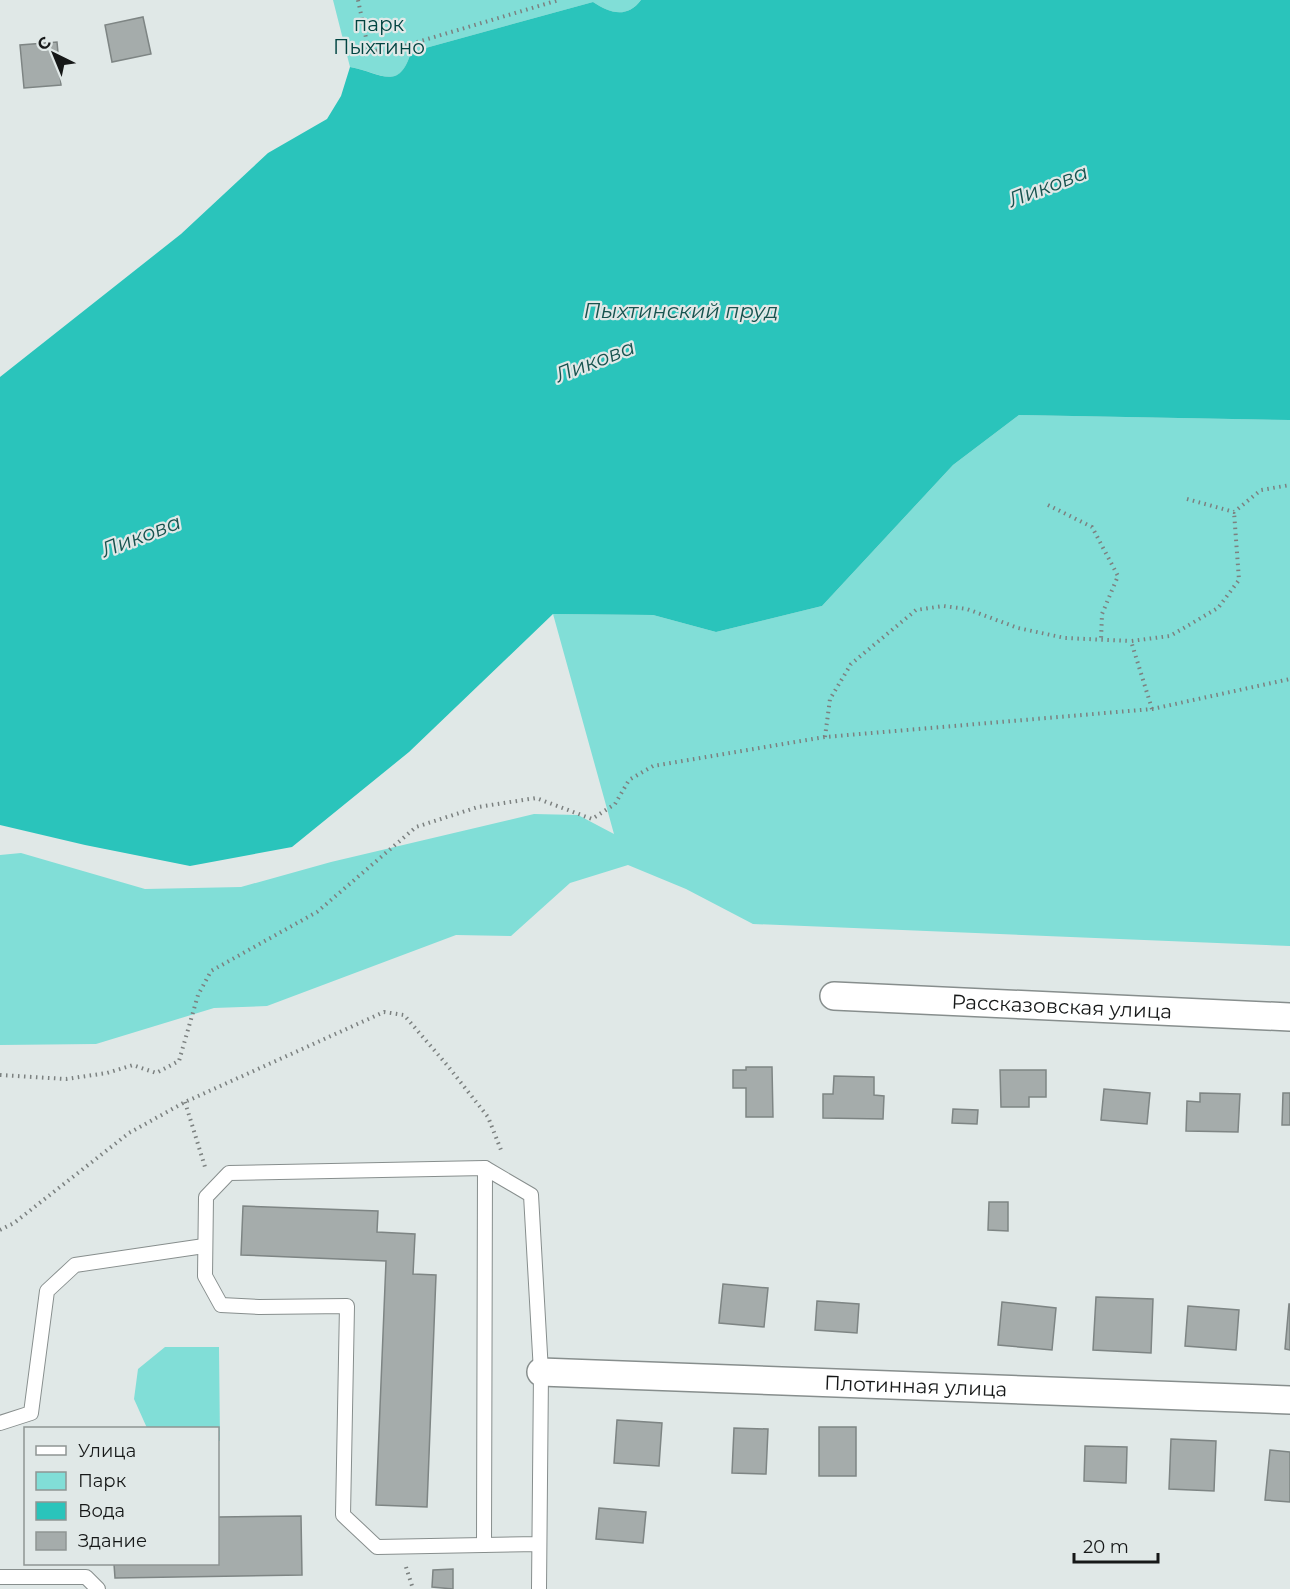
<svg xmlns="http://www.w3.org/2000/svg" width="1290" height="1589" viewBox="0 0 1290 1589" font-family="Montserrat,sans-serif">
	<style>
		.green { fill: #81ded7 }
		.water { fill: #2ac4bb }
		.building { fill: #a5acab; stroke: #7e8584; stroke-width: 1.5 }
		.lines { fill: none; stroke-linecap: round; stroke-linejoin: round }
		.service-casing { stroke: #878e8d; stroke-width: 16 }
		.minor-casing { stroke: #878e8d; stroke-width: 30 }
		.path { stroke: #7c8180; stroke-width: 4; stroke-dasharray: 1.5 4.5; stroke-linecap: butt }
		.service { stroke: #fff; stroke-width: 14 }
		.minor { stroke: #fff; stroke-width: 27 }
		.labels { text-anchor: middle; stroke-width: 4.5; stroke-linejoin: round; paint-order: stroke }
		.park-label { font-size: 20px; fill: #014441; stroke: #e0e8e7 }
		.street-label { font-size: 20px; fill: #161818; stroke: #e0e8e7 }
		.water-label { font-size: 21px; font-style: italic; fill: #17534f; stroke: #e0e8e7 }
	</style>
	<rect width="100%" height="100%" fill="#e0e8e7"/>
	<g class="green">
		<path d="M333 0H641C627 19 609 13 593 2L411 52C399 93 381 72 350 67Z"/>
		<path d="M1019 415 1290 420V946L753 924 686 889 628 865 570 883 511 936 456 935 267 1006 214 1008 96 1044 0 1045V855L21 853 145 889 241 887 331 862 534 814 578 815 614 834 553 614 653 615 716 632 822 606 953 465Z"/>
		<path d="M165 1347H219L220 1441H218V1428H147L134 1399 138 1369Z"/>
	</g>
	<path class="water" d="M641 0H1290V420L1019 415 953 465 822 606 716 632 653 615 553 614 409 752 292 847 190 866 85 845 0 825V377L181 234 268 153 327 119 341 96 350 67C380 72 399 93 411 52L593 2C609 13 627 19 641 0Z"/>
	<g class="building">
		<path d="M143 17 151 54 112 62 105 25Z"/>
		<path d="M57 42 61 85 24 88 20 45Z"/>
		<path d="M746 1067H772L773 1117H746V1088H733V1070H746Z"/>
		<path d="M1000 1070H1046V1097H1029V1107H1001Z"/>
		<path d="M834 1076 874 1077V1095L884 1096 883 1119 823 1118V1094H833Z"/>
		<path d="M1104 1089 1150 1093 1147 1124 1101 1120Z"/>
		<path d="M1200 1093 1240 1094 1238 1132 1186 1131 1187 1101 1200 1102Z"/>
		<path d="M1283 1093H1290V1125H1282Z"/>
		<path d="M953 1109 978 1110 977 1124 952 1123Z"/>
		<path d="M989 1202H1008V1231L988 1230Z"/>
		<path d="M243 1206 378 1211 377 1232 415 1234 413 1274 436 1275 427 1507 376 1505 386 1261 241 1255Z"/>
		<path d="M723 1284 768 1288 764 1327 719 1323Z"/>
		<path d="M1096 1297 1153 1299 1151 1353 1093 1350Z"/>
		<path d="M817 1301 859 1304 857 1333 815 1330Z"/>
		<path d="M1002 1302 1056 1308 1052 1350 998 1345Z"/>
		<path d="M1289 1304H1290V1350L1285 1349Z"/>
		<path d="M1188 1306 1239 1310 1236 1350 1185 1346Z"/>
		<path d="M617 1420 662 1423 659 1466 614 1463Z"/>
		<rect x="819" y="1427" width="37" height="49"/>
		<path d="M734 1428 768 1429 766 1474 732 1473Z"/>
		<path d="M1171 1439 1216 1441 1214 1491 1169 1489Z"/>
		<path d="M1085 1446 1127 1447 1126 1483 1084 1481Z"/>
		<path d="M1270 1450 1290 1452V1502L1265 1500Z"/>
		<path d="M599 1508 646 1512 643 1543 596 1539Z"/>
		<path d="M301 1516 302 1575 115 1578 114 1564H218V1517Z"/>
		<path d="M453 1569V1589L432 1587 433 1570Z"/>
	</g>
	<g class="lines">
		<g class="service-casing">
			<g id="service">
				<path d="M0 1423 31 1413 47 1291 75 1265 204 1246"/>
				<path d="M539 1544 377 1547 343 1515 347 1306 259 1307 221 1305 205 1276 206 1197 229 1173 485 1168 531 1195 541 1372 539 1589"/>
				<path d="M484 1545 485 1168"/>
				<path d="M0 1577H86L98 1589"/>
			</g>
		</g>
		<g class="minor-casing">
			<g id="minor">
				<path id="s1" d="M834 996 1290 1017"/>
				<path id="s2" d="M541 1372 1290 1400"/>
			</g>
		</g>
		<g class="path">
			<path d="M358 0 369 52 404 46 559 0"/>
			<path d="M1187 499 1234 512 1261 490 1290 485"/>
			<path d="M1048 505 1092 527 1118 576 1102 614 1101 640"/>
			<path d="M1152 709 1131 641 1170 636 1218 608 1239 580 1234 512"/>
			<path d="M825 737 830 699 851 664 916 610 943 606 967 609 1018 628 1065 638 1131 641"/>
			<path d="M0 1075 66 1079 107 1073 133 1065 156 1073 179 1061 198 995 211 971 317 912 416 827 478 807 536 798 592 819 615 804 629 780 653 766 825 737 1152 709 1290 679"/>
			<path d="M185 1102 205 1167"/>
			<path d="M0 1230 14 1223 129 1133 185 1102 384 1012 404 1015 447 1065 488 1117 501 1150 499 1153"/>
			<path d="M406 1567 413 1589"/>
		</g>
		<use href="#service" class="service"/>
		<use href="#minor" class="minor"/>
	</g>
	<g class="labels">
		<g class="park-label">
			<text x="379" y="31">парк<tspan x="379" dy="23">Пыхтино</tspan></text>
		</g>
		<g class="street-label">
			<text dy="7" stroke="none"><textPath href="#s1" startOffset="228">Рассказовская улица</textPath></text>
			<text dy="7" stroke="none"><textPath href="#s2" startOffset="375">Плотинная улица</textPath></text>
		</g>
		<g class="water-label">
			<text transform="translate(1048 186) rotate(-21)" y="7">Ликова</text>
			<text x="681" y="318">Пыхтинский пруд</text>
			<text transform="translate(595 361) rotate(-21)" y="7">Ликова</text>
			<text transform="translate(141 536) rotate(-21)" y="7">Ликова</text>
		</g>
	</g>
	<rect x="24" y="1427" width="195" height="138" fill="#e0e8e7" stroke="#8f9594" stroke-width="1.5"/>
	<rect x="36" y="1446" width="30" height="9" fill="#ffffff" stroke="#8f9594" stroke-width="1.5"/>
	<text x="78" y="1457" font-size="18" fill="#161818">Улица</text>
	<rect x="36" y="1472" width="30" height="18" fill="#81ded7" stroke="#8f9594" stroke-width="1.5"/>
	<text x="78" y="1487" font-size="18" fill="#161818">Парк</text>
	<rect x="36" y="1502" width="30" height="18" fill="#2ac4bb" stroke="#8f9594" stroke-width="1.5"/>
	<text x="78" y="1517" font-size="18" fill="#161818">Вода</text>
	<rect x="36" y="1532" width="30" height="18" fill="#a5acab" stroke="#8f9594" stroke-width="1.5"/>
	<text x="78" y="1547" font-size="18" fill="#161818">Здание</text>
	<g transform="translate(54 54) rotate(317)" stroke="#e0e8e7" stroke-width="4.5" paint-order="stroke">
	<path d="M0-4.5L10 22L0 15L-10 22Z" fill="#161818"/>
	<text y="-9" font-size="16" font-weight="bold" text-anchor="middle" fill="#161818">С</text>
	</g>
	<path d="M1074 1553v9h84v-9" fill="none" stroke="#161818" stroke-width="3"/>
	<text x="1083" y="1553" font-size="18" fill="#161818" stroke="#e0e8e7" stroke-width="4.5" paint-order="stroke">20 m</text>
</svg>
